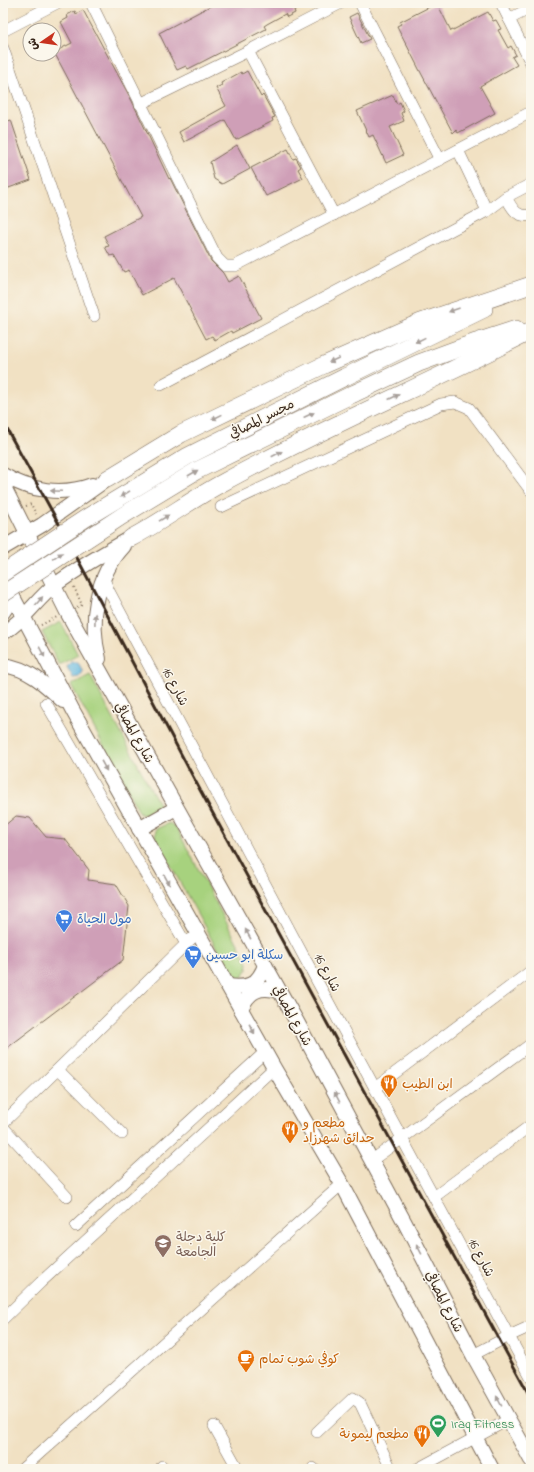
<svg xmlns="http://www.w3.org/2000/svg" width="534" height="1472" viewBox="0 0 534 1472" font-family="'Indie Flower','Playpen Sans Arabic',sans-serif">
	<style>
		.green { fill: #a7d27e; stroke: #717e4e }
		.water { fill: #62b7df; stroke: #4e707e }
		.building { fill: #cf9fb7 }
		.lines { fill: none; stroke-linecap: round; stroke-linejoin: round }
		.minor-casing { stroke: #7b6a58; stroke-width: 12 }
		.major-casing { stroke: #7b6a58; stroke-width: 16 }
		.highway-casing { stroke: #7b6a58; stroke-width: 18 }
		.path { stroke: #7b6a58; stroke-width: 2; stroke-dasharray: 1 3; stroke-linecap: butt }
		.minor { stroke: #fff; stroke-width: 11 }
		.major { stroke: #fff; stroke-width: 14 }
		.highway { stroke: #fff; stroke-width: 17 }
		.rail { stroke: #3b2a1e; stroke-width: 3 }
		.highway-bridge-casing { stroke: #7b6a58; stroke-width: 18; stroke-linecap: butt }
		.highway-bridge { stroke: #fff; stroke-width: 17 }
		.oneway { fill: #a79f9a }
		.labels { text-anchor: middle; stroke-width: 3; stroke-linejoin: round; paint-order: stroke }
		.street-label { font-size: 13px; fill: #3b2a1e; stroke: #fbf7ec }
		.shop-label { font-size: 13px; fill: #366cbe; stroke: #fbf7ec; text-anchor: start }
		.food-label { font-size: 13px; fill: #c56008; stroke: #fbf7ec; text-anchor: start }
		.education-label { font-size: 13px; fill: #785e54; stroke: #fbf7ec; text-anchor: start }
		.leisure-label { font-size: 13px; fill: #27864d; stroke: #fbf7ec; text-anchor: start }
	</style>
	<rect width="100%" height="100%" fill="#fbf7ec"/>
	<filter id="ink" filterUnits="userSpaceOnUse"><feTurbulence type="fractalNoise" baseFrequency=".025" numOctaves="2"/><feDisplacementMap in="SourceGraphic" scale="8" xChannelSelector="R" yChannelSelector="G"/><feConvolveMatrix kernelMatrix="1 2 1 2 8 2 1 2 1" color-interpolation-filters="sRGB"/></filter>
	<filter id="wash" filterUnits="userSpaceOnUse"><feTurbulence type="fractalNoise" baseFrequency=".012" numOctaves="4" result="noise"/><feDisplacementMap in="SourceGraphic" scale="16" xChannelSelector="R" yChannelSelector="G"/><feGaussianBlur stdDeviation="0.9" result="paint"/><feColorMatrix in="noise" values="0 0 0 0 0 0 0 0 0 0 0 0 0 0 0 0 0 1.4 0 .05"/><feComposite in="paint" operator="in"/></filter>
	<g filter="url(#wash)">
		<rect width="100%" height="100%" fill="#f1e1c3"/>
		<g class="green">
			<path d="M61 622 78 655 59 665 42 632Z"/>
			<path d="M90 675 159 804V807L145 815 140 814 71 685Z"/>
			<path d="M169 823 176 827 248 963 247 970 241 979 234 980 155 837 156 829Z"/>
		</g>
		<path class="water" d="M71 662H78L83 672 79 677 73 678 67 667Z"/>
		<g id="blocks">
			<g class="building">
				<path d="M216 3H307L294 10 295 13 287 17 285 14 267 24 264 26 266 29 200 63 188 69 186 66 177 70 159 33Z"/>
				<path d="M437 3 451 31 488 12 493 21 496 20 501 29 498 30 508 48 511 46 516 55 512 57 517 65 480 86 495 113 458 133 456 130 453 133 420 71 397 26 401 24 400 22Z"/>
				<path d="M83 10 132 101 169 179 170 178 211 261 223 273 228 282 239 276 261 318 232 333 231 331 215 340 212 336 206 339 174 278 142 295 129 270 124 272 114 255 110 256 105 247 109 246 104 236 141 217 54 52 72 43 61 22 68 18 67 15 75 11 76 14Z"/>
				<path d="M357 13 370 39 361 43 349 17Z"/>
				<path d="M247 71 261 97 263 95 275 117 272 118 273 121 236 140 225 120 184 142 179 132 226 106 216 88 222 85 221 83 241 72 242 74Z"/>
				<path d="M393 95 397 104 400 102 404 111 401 113 404 121 390 127 403 155 386 163 373 135 369 137 357 111Z"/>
				<path d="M11 120 31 180 3 190V123Z"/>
				<path d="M237 145 250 169 222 184 214 179 210 162Z"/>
				<path d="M288 149 293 159 296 158 301 167 298 169 303 178 266 196 251 168Z"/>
				<path d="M16 816 30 818 46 837 65 839 89 870 88 880 116 884 129 906 123 960 3 1051V827Z"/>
			</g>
		</g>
	</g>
	<g filter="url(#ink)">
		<use href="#blocks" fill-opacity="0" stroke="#7b6a58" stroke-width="1"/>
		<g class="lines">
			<g class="minor-casing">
				<g id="minor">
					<path d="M91 3 217 258 225 266H235L531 112"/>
					<path d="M360 3 440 160"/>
					<path d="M501 3 531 63"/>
					<path d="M509 19 531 8"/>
					<path d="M3 31 57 3"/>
					<path d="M3 48 94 316"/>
					<path d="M248 51 334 215"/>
					<path d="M140 104 248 51 341 3"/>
					<path d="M458 150 487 211"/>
					<path d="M506 197C512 208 516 218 531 215"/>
					<path d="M161 385 487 211 506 197 531 184"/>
					<path d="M221 507 441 404 455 402 469 408 531 491"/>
					<path d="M104 579 109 591 303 955 531 1377"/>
					<path d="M46 703 186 944"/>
					<path d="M58 1070 122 1134"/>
					<path d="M375 1088 531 971"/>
					<path d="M3 1123 191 939"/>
					<path d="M3 1127 67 1197"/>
					<path d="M371 1161 531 1044"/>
					<path d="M434 1197 531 1125"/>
					<path d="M76 1226 265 1052"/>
					<path d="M3 1319 41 1282 274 1068"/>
					<path d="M473 1355 509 1336 531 1326"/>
					<path d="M214 1426 238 1469"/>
					<path d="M317 1432 353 1398 360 1403 391 1469"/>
					<path d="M162 1466 164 1469"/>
					<path d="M313 1468 314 1469"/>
					<path d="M22 1469 342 1184"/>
					<path d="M417 1469 508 1420"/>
				</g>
			</g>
			<g class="major-casing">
				<g id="major">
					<path d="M3 475C30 491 62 496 92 485"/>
					<path d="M3 485 31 541"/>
					<path d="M3 548 42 525 107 479"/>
					<path d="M48 574 67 612 297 1022 405 1223 473 1355 531 1460"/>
					<path d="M13 597 73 711 274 1068 342 1184 492 1469"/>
					<path d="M3 612 13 597"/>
					<path d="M3 633C25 620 36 600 55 585 79 567 105 553 131 538"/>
					<path d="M99 659C89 620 96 576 124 546"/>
					<path d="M3 665C28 668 45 684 63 701"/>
					<path d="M139 829 176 808"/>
					<path d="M228 986C247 989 258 985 265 965"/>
					<path d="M241 1009C249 990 260 986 279 991"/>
				</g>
			</g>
			<g class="highway-casing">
				<g id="highway">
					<path d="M345 377 484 309"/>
					<path d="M353 394 419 363 476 342 516 329"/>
					<path d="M107 479 181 434 324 365 421 322 531 285"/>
					<path d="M131 538C163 521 192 499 224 482 324 427 430 383 531 331"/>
				</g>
			</g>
			<g class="path">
				<path d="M26 506 31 504 36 514"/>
				<path d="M74 587 82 605 77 607"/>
				<path d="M41 625 57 617"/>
			</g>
			<use href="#minor" class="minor"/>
			<use href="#major" class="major"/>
			<use href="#highway" class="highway"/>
			<g class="rail">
				<path d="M3 422 59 524"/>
				<path d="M76 556 199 788 531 1398"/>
			</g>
			<g class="highway-bridge-casing">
				<g id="highway-bridge">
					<path d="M3 573 86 518 188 456 345 377"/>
					<path d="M3 594 122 516 196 471 353 394"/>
				</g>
			</g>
			<use href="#highway-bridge" class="highway-bridge"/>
		</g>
		<defs><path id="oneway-solid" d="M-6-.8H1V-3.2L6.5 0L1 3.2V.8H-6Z"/></defs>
		<g class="oneway">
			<use href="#oneway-solid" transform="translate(454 310) rotate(160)"/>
			<use href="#oneway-solid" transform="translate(420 340) rotate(154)"/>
			<use href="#oneway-solid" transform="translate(334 360) rotate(156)"/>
			<use href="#oneway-solid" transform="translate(394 397) rotate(-25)"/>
			<use href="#oneway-solid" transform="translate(309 415) rotate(-25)"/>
			<use href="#oneway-solid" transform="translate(217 417) rotate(154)"/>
			<use href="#oneway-solid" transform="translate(277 454) rotate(-27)"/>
			<use href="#oneway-solid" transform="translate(193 473) rotate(-30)"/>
			<use href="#oneway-solid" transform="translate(56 491) rotate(-178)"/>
			<use href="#oneway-solid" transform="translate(125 494) rotate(148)"/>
			<use href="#oneway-solid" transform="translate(164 518) rotate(-32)"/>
			<use href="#oneway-solid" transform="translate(58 556) rotate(-34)"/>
			<use href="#oneway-solid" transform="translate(39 601) rotate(-49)"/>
			<use href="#oneway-solid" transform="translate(95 619) rotate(-89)"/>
			<use href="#oneway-solid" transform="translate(42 652) rotate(62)"/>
			<use href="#oneway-solid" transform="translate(104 766) rotate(61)"/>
			<use href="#oneway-solid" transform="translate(167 880) rotate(61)"/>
			<use href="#oneway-solid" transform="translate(248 934) rotate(-119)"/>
			<use href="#oneway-solid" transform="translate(252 1029) rotate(61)"/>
			<use href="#oneway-solid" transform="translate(337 1097) rotate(-118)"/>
			<use href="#oneway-solid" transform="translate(419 1249) rotate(-118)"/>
			<use href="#oneway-solid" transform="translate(499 1401) rotate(-118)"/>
		</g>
	</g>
	<defs>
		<g id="supermarket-pin" transform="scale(0.9)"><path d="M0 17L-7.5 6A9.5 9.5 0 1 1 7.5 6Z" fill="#3f7fe0" stroke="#fbf7ec"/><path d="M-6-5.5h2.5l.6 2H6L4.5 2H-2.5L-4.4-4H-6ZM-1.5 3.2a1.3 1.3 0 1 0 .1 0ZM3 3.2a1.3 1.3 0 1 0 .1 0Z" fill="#fff"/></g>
		<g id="restaurant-pin" transform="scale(0.9)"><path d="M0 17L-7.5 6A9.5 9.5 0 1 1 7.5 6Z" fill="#e8710a" stroke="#fbf7ec"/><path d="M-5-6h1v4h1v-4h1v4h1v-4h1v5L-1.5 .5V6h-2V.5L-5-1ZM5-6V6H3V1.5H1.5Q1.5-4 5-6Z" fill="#fff"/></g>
		<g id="school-pin" transform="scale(0.9)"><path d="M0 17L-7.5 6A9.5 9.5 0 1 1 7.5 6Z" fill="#8d6e63" stroke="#fbf7ec"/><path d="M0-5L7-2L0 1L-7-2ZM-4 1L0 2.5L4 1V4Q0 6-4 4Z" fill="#fff"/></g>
		<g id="cafe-pin" transform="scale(0.9)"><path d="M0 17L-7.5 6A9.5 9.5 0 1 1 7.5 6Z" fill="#e8710a" stroke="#fbf7ec"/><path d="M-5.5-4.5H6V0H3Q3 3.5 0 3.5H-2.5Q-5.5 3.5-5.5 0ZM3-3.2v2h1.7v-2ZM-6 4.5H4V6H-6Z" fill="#fff"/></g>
		<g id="stadium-pin" transform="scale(0.9)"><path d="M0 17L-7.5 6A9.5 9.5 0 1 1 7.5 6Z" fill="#2e9e5b" stroke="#fbf7ec"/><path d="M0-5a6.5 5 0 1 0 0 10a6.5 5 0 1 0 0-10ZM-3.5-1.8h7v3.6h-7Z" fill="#fff"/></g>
	</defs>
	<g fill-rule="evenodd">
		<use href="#supermarket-pin" x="64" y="918"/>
		<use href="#supermarket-pin" x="193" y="954"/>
		<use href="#restaurant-pin" x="389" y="1083"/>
		<use href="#restaurant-pin" x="290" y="1129"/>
		<use href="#school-pin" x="163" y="1243"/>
		<use href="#cafe-pin" x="246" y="1358"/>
		<use href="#stadium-pin" x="438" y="1423"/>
		<use href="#restaurant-pin" x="422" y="1433"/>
	</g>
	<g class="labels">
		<g class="street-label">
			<text transform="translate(261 418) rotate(-27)" y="5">مجسر المصافي</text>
			<text transform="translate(176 686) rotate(62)" y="5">شارع 16</text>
			<text transform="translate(135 732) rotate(61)" y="5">شارع المصافي</text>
			<text transform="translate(328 972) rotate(62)" y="5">شارع 16</text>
			<text transform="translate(293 1015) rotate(61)" y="5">شارع المصافي</text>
			<text transform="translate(482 1257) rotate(62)" y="5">شارع 16</text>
			<text transform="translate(445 1301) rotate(63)" y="5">شارع المصافي</text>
		</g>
		<g class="shop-label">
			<text x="77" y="923">مول الحياة</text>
			<text x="206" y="959">سكلة ابو حسين</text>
		</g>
		<g class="food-label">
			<text x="402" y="1088">ابن الطيب</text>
			<text x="303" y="1127">مطعم و<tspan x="303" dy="15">حدائق شهرزاد</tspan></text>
			<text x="259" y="1363">كوفي شوب تمام</text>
			<text x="409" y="1438" text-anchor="end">مطعم ليمونة</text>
		</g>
		<g class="education-label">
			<text x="176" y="1241">كلية دجلة<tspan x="176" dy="15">الجامعة</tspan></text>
		</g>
		<g class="leisure-label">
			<text x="451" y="1428">Iraq Fitness</text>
		</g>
	</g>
	<rect width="534" height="1472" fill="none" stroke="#fbf7ec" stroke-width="16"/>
	<g transform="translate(42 42) rotate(257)"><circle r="19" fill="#fbf7ec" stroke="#aea59a"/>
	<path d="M0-3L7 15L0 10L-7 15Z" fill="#c8321e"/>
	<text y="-6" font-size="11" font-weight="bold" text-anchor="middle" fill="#3b2a1e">ش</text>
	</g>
</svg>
